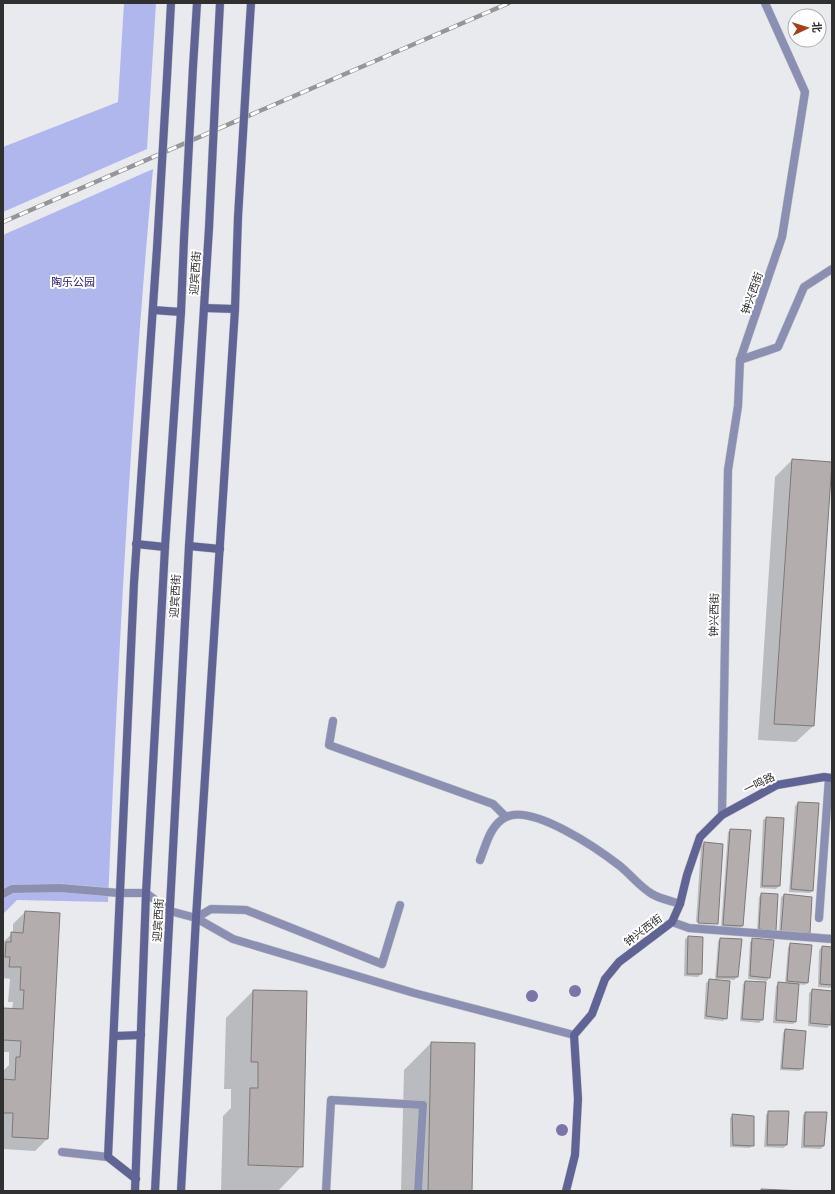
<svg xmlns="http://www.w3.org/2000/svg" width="835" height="1194" viewBox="0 0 835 1194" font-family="'DejaVu Sans','Noto Sans SC',sans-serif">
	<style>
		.green { fill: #b0b7ed }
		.shadow { fill: #0003 }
		.building { fill: #b3aead; stroke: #7d7977 }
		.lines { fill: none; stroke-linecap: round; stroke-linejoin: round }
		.lane-casing { stroke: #c4c5c8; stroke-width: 9 }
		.street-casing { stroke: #c4c5c8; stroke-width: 9 }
		.secondary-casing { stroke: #c4c5c8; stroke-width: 9 }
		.lane { stroke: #8b90b2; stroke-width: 8 }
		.street { stroke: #8b90b2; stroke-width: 8 }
		.secondary { stroke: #5f6495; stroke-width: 8 }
		.rail-casing { stroke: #969699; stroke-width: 4.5 }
		.rail { stroke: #fff; stroke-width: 3; stroke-dasharray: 9; stroke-linecap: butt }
		.secondary-bridge-casing { stroke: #c4c5c8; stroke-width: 9; stroke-linecap: butt }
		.secondary-bridge { stroke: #5f6495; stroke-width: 8 }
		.tree { fill: #7b74a7 }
		.labels { text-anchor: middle; stroke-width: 4; stroke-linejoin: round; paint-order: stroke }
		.street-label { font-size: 11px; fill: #303031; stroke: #fff }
		.park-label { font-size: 11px; fill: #21146d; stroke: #fff }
	</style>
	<rect width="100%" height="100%" fill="#e9eaee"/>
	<g class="green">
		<path d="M124 3H156L147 149 3 212V147L118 102Z"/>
		<path d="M153 169C131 413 118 657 108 902L17 900 3 914V235Z"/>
	</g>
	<g class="shadow">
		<path d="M792 460 813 726 796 742 758 740 775 477Z"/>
		<path d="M798 803 812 891 810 893 789 892 795 806Z"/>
		<path d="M766 818 779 886 776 889 760 888 763 820Z"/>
		<path d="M731 830 742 926 739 929 721 927 728 832Z"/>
		<path d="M704 843 717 924 716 925V923L696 922 701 846Z"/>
		<path d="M762 894 775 930 757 931 759 897Z"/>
		<path d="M784 895 809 933 806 935 779 934 781 897Z"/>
		<path d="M25 912 47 1139 35 1151 3 1149V1080L4 1070 9 1065V1052H3V1009H12L13 1002H8L10 979 3 978V942L13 933V924Z"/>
		<path d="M696 924 716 925 714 926 696 925Z"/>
		<path d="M688 937 701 974 698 977 684 976 685 939Z"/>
		<path d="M721 939 737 977 734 980 717 979 726 1018 723 1021 704 1019 706 983 709 980 715 981 718 941Z"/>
		<path d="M753 939 769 978 767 981 748 979 750 942Z"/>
		<path d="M791 944 807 982 805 985 798 984 795 1022 793 1024 773 1023 776 986 779 983 785 984 788 947Z"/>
		<path d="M822 947 832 948V988L818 987 819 950Z"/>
		<path d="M745 982 762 1020 759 1023 740 1021 743 984Z"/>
		<path d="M812 990 832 992 830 1025 827 1028 808 1026 809 993Z"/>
		<path d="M253 991 302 1166 278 1191H221L223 1116 231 1108V1089H224L226 1018Z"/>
		<path d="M785 1030 802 1069 799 1071 780 1070 783 1033Z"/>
		<path d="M431 1043 471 1191H401L404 1070Z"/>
		<path d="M769 1112 786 1145 784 1148 764 1147 766 1115Z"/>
		<path d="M806 1113 823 1146 821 1149 801 1148 803 1115Z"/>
		<path d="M733 1115 753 1145 750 1148 730 1147V1118Z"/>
	</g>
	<g class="building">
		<path d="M792 459 832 462 814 726 774 724Z"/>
		<path d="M798 802 819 803 813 891 791 889Z"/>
		<path d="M766 817 784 818 780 886H762Z"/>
		<path d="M730 829 751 830 743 926 723 925Z"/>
		<path d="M704 842 723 844 718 924 698 923Z"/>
		<path d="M761 893 778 894 776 931 759 929Z"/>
		<path d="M784 894 812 897 810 933 781 932Z"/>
		<path d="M25 911 60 913 48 1139 12 1137 13 1113H3V1079L15 1080 16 1057H20L21 1041 3 1040V1008L23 1009 24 990H20L21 967H9L10 957H5L6 942H11V932L23 933Z"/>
		<path d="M688 936 703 937 702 974H687Z"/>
		<path d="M720 938 742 939 738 977H717Z"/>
		<path d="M752 938 774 940 770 978 750 976Z"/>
		<path d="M790 943 812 945 808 983 787 981Z"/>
		<path d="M822 946 832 947V985L820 984Z"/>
		<path d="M709 979 730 981 727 1019 706 1016Z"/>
		<path d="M745 981 766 982 763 1020 742 1019Z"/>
		<path d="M778 982 799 984 796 1022 776 1020Z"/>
		<path d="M812 989 832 991 831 1025 810 1023Z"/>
		<path d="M253 990 307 991 303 1167 248 1165 250 1088H258V1062H251Z"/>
		<path d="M785 1029 806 1031 803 1069 782 1068Z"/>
		<path d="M431 1042 475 1043 472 1191H428Z"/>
		<path d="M768 1111H789L787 1145H767Z"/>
		<path d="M805 1112H827L824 1146H804Z"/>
		<path d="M732 1114 754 1116V1146L733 1145Z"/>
		<path d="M761 1189 804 1191H761Z"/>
	</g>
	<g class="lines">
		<g class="lane-casing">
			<g id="lane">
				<path d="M333 721 329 745 493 804 506 817"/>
				<path d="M480 860C486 845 490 825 506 817 533 804 598 849 620 866 631 875 640 887 652 894 660 899 672 901 680 904"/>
				<path d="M196 918 211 909 246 910 382 964 400 905"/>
				<path d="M819 918 829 778"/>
				<path d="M672 922 689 928 832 939"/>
			</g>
		</g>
		<g class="street-casing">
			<g id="street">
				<path d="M740 360 778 347 804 287 832 269"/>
				<path d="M722 815 728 470 738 406 740 360 782 237 805 92 765 3"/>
				<path d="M3 894 12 889 60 888 119 893H146L170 911 196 918 233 939 414 993 574 1035"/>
				<path d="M62 1152 108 1157"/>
				<path d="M326 1191 331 1100 423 1105 418 1191"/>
			</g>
		</g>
		<g class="secondary-casing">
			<g id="secondary">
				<path d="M248 50 251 3"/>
				<path d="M217 60 220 3"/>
				<path d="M193 67 197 3"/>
				<path d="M167 77 171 3"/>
				<path d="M204 308 235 309"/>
				<path d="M153 310 181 312"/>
				<path d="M136 544 165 547"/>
				<path d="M189 546 220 549"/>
				<path d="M115 1036 141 1035"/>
				<path d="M136 1179 108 1157 134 583 157 248"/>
				<path d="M135 1191 146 893 165 547 181 312 184 239"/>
				<path d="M155 1191 189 546 209 228"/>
				<path d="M181 1191 196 918 235 309 238 217"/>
				<path d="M566 1191 575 1155 578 1099 574 1035 592 1014 605 979 619 962 672 922 680 904 687 875 700 837 722 815 777 785 824 777 832 778"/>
			</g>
		</g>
		<use href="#lane" class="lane"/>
		<use href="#street" class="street"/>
		<use href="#secondary" class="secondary"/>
		<g class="rail-casing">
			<path id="rail" d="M3 222 509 3"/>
		</g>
		<use href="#rail" class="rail"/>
		<g class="secondary-bridge-casing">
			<g id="secondary-bridge">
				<path d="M238 217 248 50"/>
				<path d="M209 228 217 60"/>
				<path d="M184 239 193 67"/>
				<path d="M157 248 167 77"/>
			</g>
		</g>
		<use href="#secondary-bridge" class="secondary-bridge"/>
	</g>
	<g class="tree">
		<circle cx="575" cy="991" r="6"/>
		<circle cx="532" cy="996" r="6"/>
		<circle cx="562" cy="1130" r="6"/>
	</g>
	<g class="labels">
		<g class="street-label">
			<text transform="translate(195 273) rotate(-86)" y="4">迎宾西街</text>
			<text transform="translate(752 293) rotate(-71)" y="4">钟兴西街</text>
			<text transform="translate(175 596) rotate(-87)" y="4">迎宾西街</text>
			<text transform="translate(714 615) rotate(-89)" y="4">钟兴西街</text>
			<text transform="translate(759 783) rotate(-26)" y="4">一鸣路</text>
			<text transform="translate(158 920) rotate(-87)" y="4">迎宾西街</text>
			<text transform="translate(643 930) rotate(-37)" y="4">钟兴西街</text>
		</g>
		<g class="park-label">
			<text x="73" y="286">陶乐公园</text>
		</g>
	</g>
	<rect width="835" height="1194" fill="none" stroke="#303031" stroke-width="8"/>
	<g transform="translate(807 28) rotate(86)"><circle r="19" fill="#ffffff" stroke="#acacad"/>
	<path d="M0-3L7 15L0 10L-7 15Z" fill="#a64016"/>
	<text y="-6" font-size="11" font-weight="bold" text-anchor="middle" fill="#303031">北</text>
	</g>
</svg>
